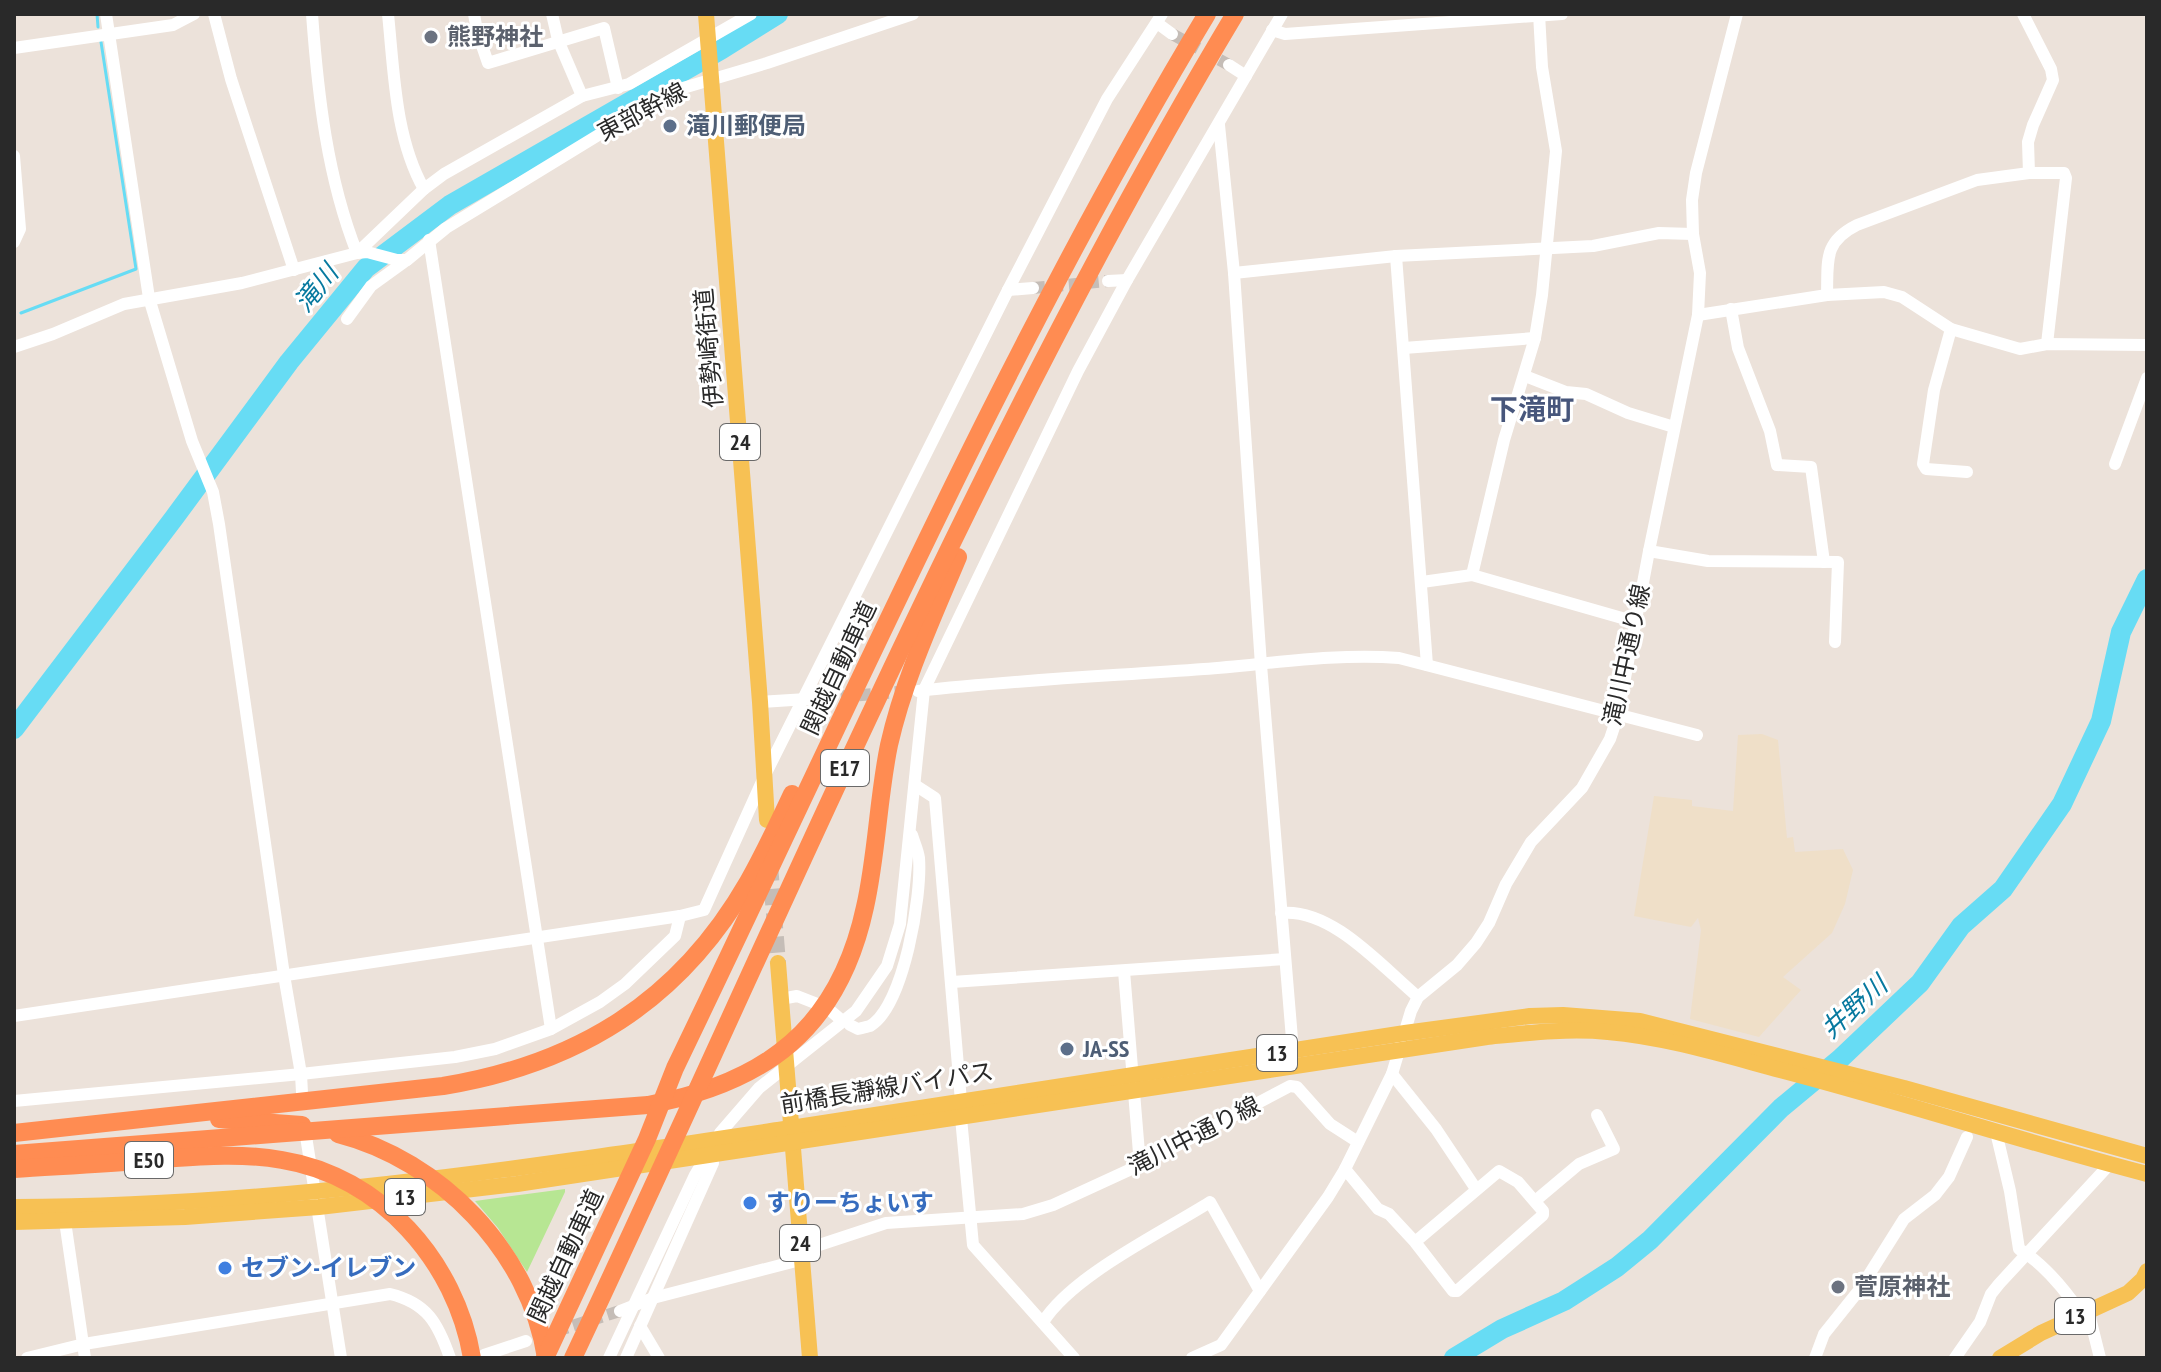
<svg xmlns="http://www.w3.org/2000/svg" width="2161" height="1372" viewBox="0 0 2161 1372" font-family="'PT Sans Narrow','Noto Sans JP',sans-serif">
	<style>
		.education { fill: #efdfc8 }
		.green { fill: #b7e693 }
		.lines { fill: none; stroke-linecap: round; stroke-linejoin: round }
		.stream { stroke: #67dcf4; stroke-width: 3 }
		.river { stroke: #67dcf4; stroke-width: 20 }
		.minor-tunnel { stroke: #c5bdb7; stroke-width: 12; stroke-dasharray: 12 6; stroke-linecap: butt }
		.major-tunnel { stroke: #c5bdb7; stroke-width: 16; stroke-dasharray: 16 8; stroke-linecap: butt }
		.minor { stroke: #fff; stroke-width: 12 }
		.major { stroke: #f7c154; stroke-width: 16 }
		.highway { stroke: #ff8c52; stroke-width: 18 }
		.worship-dot { fill: #6b7280; stroke: #fff; stroke-width: 3 }
		.service-dot { fill: #5c6f8a; stroke: #fff; stroke-width: 3 }
		.shop-dot { fill: #3f7fe0; stroke: #fff; stroke-width: 3 }
		.labels { text-anchor: middle; stroke-width: 6; stroke-linejoin: round; paint-order: stroke }
		.shield { fill: #fff; stroke: #696969; stroke-width: 2 }
		.shield-label { font-size: 22px; font-weight: bold; fill: #292929 }
		.worship-label { font-size: 24px; font-weight: bold; fill: #5b616d; stroke: #fff; text-anchor: start }
		.street-label { font-size: 24px; fill: #292929; stroke: #fff }
		.service-label { font-size: 24px; font-weight: bold; fill: #4e5e75; stroke: #fff; text-anchor: start }
		.shop-label { font-size: 24px; font-weight: bold; fill: #366cbe; stroke: #fff; text-anchor: start }
		.water-label { font-size: 26px; font-style: italic; fill: #07799f; stroke: #fff }
		.quarter-label { font-size: 28px; font-weight: bold; fill: #47567b; stroke: #fff }
	</style>
	<rect width="100%" height="100%" fill="#ece2da"/>
	<path class="education" d="M1762 734 1778 740 1787 838 1793 837 1795 852 1843 849 1853 870 1845 904 1832 933 1783 977 1801 990 1759 1037 1690 1019 1701 930 1698 918 1691 927 1634 916 1654 796 1692 800V806L1733 811 1738 735Z"/>
	<path class="green" d="M565 1189V1192L527 1272 498 1228 475 1201Z"/>
	<g class="lines">
		<g class="stream">
			<path d="M97 14 98 27"/>
			<path d="M21 313 136 269 101 42"/>
		</g>
		<g class="river">
			<path d="M14 729 174 518 289 362 366 268 450 205 722 49 778 14"/>
			<path d="M1454 1358 1502 1329 1564 1301 1617 1267 1650 1240 1781 1108 1840 1059 1920 983 1961 926 2003 889 2062 804 2101 721 2121 632 2147 579"/>
		</g>
		<g class="minor-tunnel">
			<path d="M1172 34 1229 65"/>
			<path d="M1033 288 1108 281"/>
			<path d="M823 698 911 691"/>
			<path d="M556 1331 620 1311"/>
		</g>
		<path class="major-tunnel" d="M770 865 778 963"/>
		<g class="minor">
			<path d="M106 14 149 298 192 441 213 492 219 524 284 975 301 1074 302 1093"/>
			<path d="M214 14 231 79 294 270"/>
			<path d="M312 14C318 95 327 177 357 253L424 189 444 174 582 96 629 84 751 14"/>
			<path d="M388 14C394 72 395 138 424 189"/>
			<path d="M474 14 477 31 488 63 604 28 618 88"/>
			<path d="M552 14 558 40 582 96"/>
			<path d="M2023 14 2051 69 2053 80 2033 125 2028 142 2029 173"/>
			<path d="M1157 23 1172 34"/>
			<path d="M1272 30 1285 34 1562 14"/>
			<path d="M14 48 173 25 194 14"/>
			<path d="M1229 65 1246 76"/>
			<path d="M1219 125 1234 273 1261 665 1293 1051"/>
			<path d="M14 156 20 229 14 242"/>
			<path d="M429 240 551 1029"/>
			<path d="M1396 256 1427 665"/>
			<path d="M1234 273 1396 256 1593 246 1659 233 1693 234"/>
			<path d="M1108 281 1127 280"/>
			<path d="M1008 290 1033 288"/>
			<path d="M1827 295C1828 261 1823 242 1857 225L1977 180 2029 173H2064L2066 178 2047 344"/>
			<path d="M1731 309 1738 348 1770 431 1777 465 1811 467 1824 562"/>
			<path d="M1698 315 1827 295 1884 292 1902 297 1951 329 2020 349 2047 344 2147 345"/>
			<path d="M347 319 371 286 407 260"/>
			<path d="M1951 329 1934 390 1923 464 1926 469 1967 472"/>
			<path d="M14 347 53 334 124 304 242 283 357 253 367 252 397 260H407L446 228 659 98 683 88 767 63 913 14"/>
			<path d="M1404 348 1535 338"/>
			<path d="M1525 376 1566 392 1586 394 1628 413 1674 427"/>
			<path d="M2115 464 2147 378"/>
			<path d="M1649 551 1708 561 1838 562 1835 642"/>
			<path d="M1472 575 1504 440 1535 338 1542 295 1556 151 1542 67 1539 14"/>
			<path d="M1422 582 1472 575 1636 622"/>
			<path d="M918 691C1013 680 1109 676 1204 669 1270 664 1334 653 1399 658L1697 735"/>
			<path d="M760 702 823 698"/>
			<path d="M915 785 935 798 961 1101"/>
			<path d="M1281 913C1332 908 1381 966 1418 997"/>
			<path d="M1124 971 1140 1165"/>
			<path d="M952 982 1285 959"/>
			<path d="M781 999 797 996 820 1005"/>
			<path d="M832 1012 839 1018"/>
			<path d="M14 1016 680 916 704 910 765 775 1008 290 1107 99 1162 14"/>
			<path d="M850 1025 858 1029C859 1029 869 1026 870 1026 904 1006 922 895 919 858 918 850 914 842 912 835"/>
			<path d="M1392 1074 1436 1129 1476 1189"/>
			<path d="M14 1101 301 1074 455 1057 495 1049 551 1029 600 1002 625 984 675 936 680 916"/>
			<path d="M961 1118 973 1245 1074 1358"/>
			<path d="M305 1130 341 1358"/>
			<path d="M1996 1132 2010 1191 2019 1249C2043 1263 2065 1290 2081 1313"/>
			<path d="M1345 1169 1378 1209 1389 1214 1415 1242 1453 1291H1457L1543 1215V1211L1518 1182 1499 1171 1415 1242"/>
			<path d="M1535 1201 1579 1164 1614 1149 1597 1115"/>
			<path d="M65 1221 85 1358"/>
			<path d="M801 1251 886 1223 1023 1214 1053 1205 1140 1165 1290 1086 1297 1087 1330 1124 1358 1142"/>
			<path d="M2088 1310 2100 1358"/>
			<path d="M620 1311 653 1298 800 1260"/>
			<path d="M1043 1322C1073 1275 1161 1233 1210 1202L1260 1291"/>
			<path d="M640 1326 659 1358"/>
			<path d="M484 1355 526 1341"/>
			<path d="M27 1358 84 1344 390 1294C427 1303 438 1323 450 1358"/>
			<path d="M609 1358 695 1175 720 1133 759 1088 856 1011 887 966 900 924 924 690 1078 371 1127 280 1282 14"/>
			<path d="M626 1358 713 1163"/>
			<path d="M1192 1358 1221 1345 1328 1197 1345 1169 1392 1074 1411 1011 1418 997 1457 965 1476 943 1489 923 1506 884 1531 842 1582 788 1610 739 1618 715 1649 551 1698 315 1700 273 1693 234 1692 200 1696 173 1737 14"/>
			<path d="M1815 1358 1824 1334 1860 1289 1904 1219 1935 1195 1949 1177 1967 1137"/>
			<path d="M1955 1358 1980 1322 1991 1294 1999 1284 2109 1165"/>
		</g>
		<g class="major">
			<path d="M706 14 760 702 767 820"/>
			<path d="M778 963 810 1358"/>
			<path d="M14 1207C271 1207 525 1168 778 1130 987 1097 1196 1066 1405 1033L1530 1016 1563 1015 1640 1021 1904 1088 2147 1156"/>
			<path d="M14 1222 185 1217 319 1207 517 1184 1487 1037C1527 1033 1568 1028 1608 1032 1666 1037 1724 1055 1780 1070 1903 1102 2024 1142 2147 1174"/>
			<path d="M2000 1358 2041 1333 2128 1293 2143 1279 2147 1271"/>
		</g>
		<g class="highway">
			<path d="M219 1119 302 1125"/>
			<path d="M14 1133 443 1086C577 1064 679 1002 748 882 764 854 778 824 792 794"/>
			<path d="M338 1134C440 1160 530 1252 546 1358"/>
			<path d="M14 1154 648 1105C766 1083 839 1028 865 907 877 854 878 798 889 745 904 679 932 619 958 557"/>
			<path d="M14 1169C59 1166 103 1164 148 1160 193 1157 238 1152 282 1160 381 1176 456 1262 472 1358"/>
			<path d="M545 1358 647 1139 675 1068C846 714 1004 351 1207 14"/>
			<path d="M573 1358C786 906 978 443 1235 14"/>
		</g>
	</g>
	<g class="worship-dot">
		<circle cx="431" cy="37" r="8"/>
		<circle cx="1838" cy="1287" r="8"/>
	</g>
	<g class="service-dot">
		<circle cx="670" cy="126" r="8"/>
		<circle cx="1067" cy="1049" r="8"/>
	</g>
	<g class="shop-dot">
		<circle cx="750" cy="1203" r="8"/>
		<circle cx="225" cy="1268" r="8"/>
	</g>
	<g class="labels">
		<g class="shield">
			<rect x="720" y="424" width="40" height="36" rx="6"/>
			<rect x="821" y="750" width="48" height="36" rx="6"/>
			<rect x="1257" y="1035" width="40" height="36" rx="6"/>
			<rect x="125" y="1142" width="48" height="36" rx="6"/>
			<rect x="385" y="1179" width="40" height="36" rx="6"/>
			<rect x="780" y="1225" width="40" height="36" rx="6"/>
			<rect x="2055" y="1298" width="40" height="36" rx="6"/>
		</g>
		<g class="shield-label">
			<text x="740" y="450">24</text>
			<text x="845" y="776">E17</text>
			<text x="1277" y="1061">13</text>
			<text x="149" y="1168">E50</text>
			<text x="405" y="1205">13</text>
			<text x="800" y="1251">24</text>
			<text x="2075" y="1324">13</text>
		</g>
		<g class="worship-label">
			<text x="447" y="45">熊野神社</text>
			<text x="1854" y="1295">菅原神社</text>
		</g>
		<g class="street-label">
			<text transform="translate(642 112) rotate(-28)" y="8">東部幹線</text>
			<text transform="translate(709 348) rotate(-95)" y="8">伊勢崎街道</text>
			<text transform="translate(1627 655) rotate(-78)" y="8">滝川中通り線</text>
			<text transform="translate(839 668) rotate(-65)" y="8">関越自動車道</text>
			<text transform="translate(887 1088) rotate(-9)" y="8">前橋長瀞線バイパス</text>
			<text transform="translate(1194 1136) rotate(-27)" y="8">滝川中通り線</text>
			<text transform="translate(566 1256) rotate(-65)" y="8">関越自動車道</text>
		</g>
		<g class="service-label">
			<text x="686" y="134">滝川郵便局</text>
			<text x="1083" y="1057">JA-SS</text>
		</g>
		<g class="shop-label">
			<text x="766" y="1211">すりーちょいす</text>
			<text x="241" y="1276">セブン-イレブン</text>
		</g>
		<g class="water-label">
			<text transform="translate(316 288) rotate(-51)" y="9">滝川</text>
			<text transform="translate(1854 1007) rotate(-42)" y="9">井野川</text>
		</g>
		<g class="quarter-label">
			<text x="1532" y="419">下滝町</text>
		</g>
	</g>
	<rect width="2161" height="1372" fill="none" stroke="#292929" stroke-width="32"/>
</svg>
